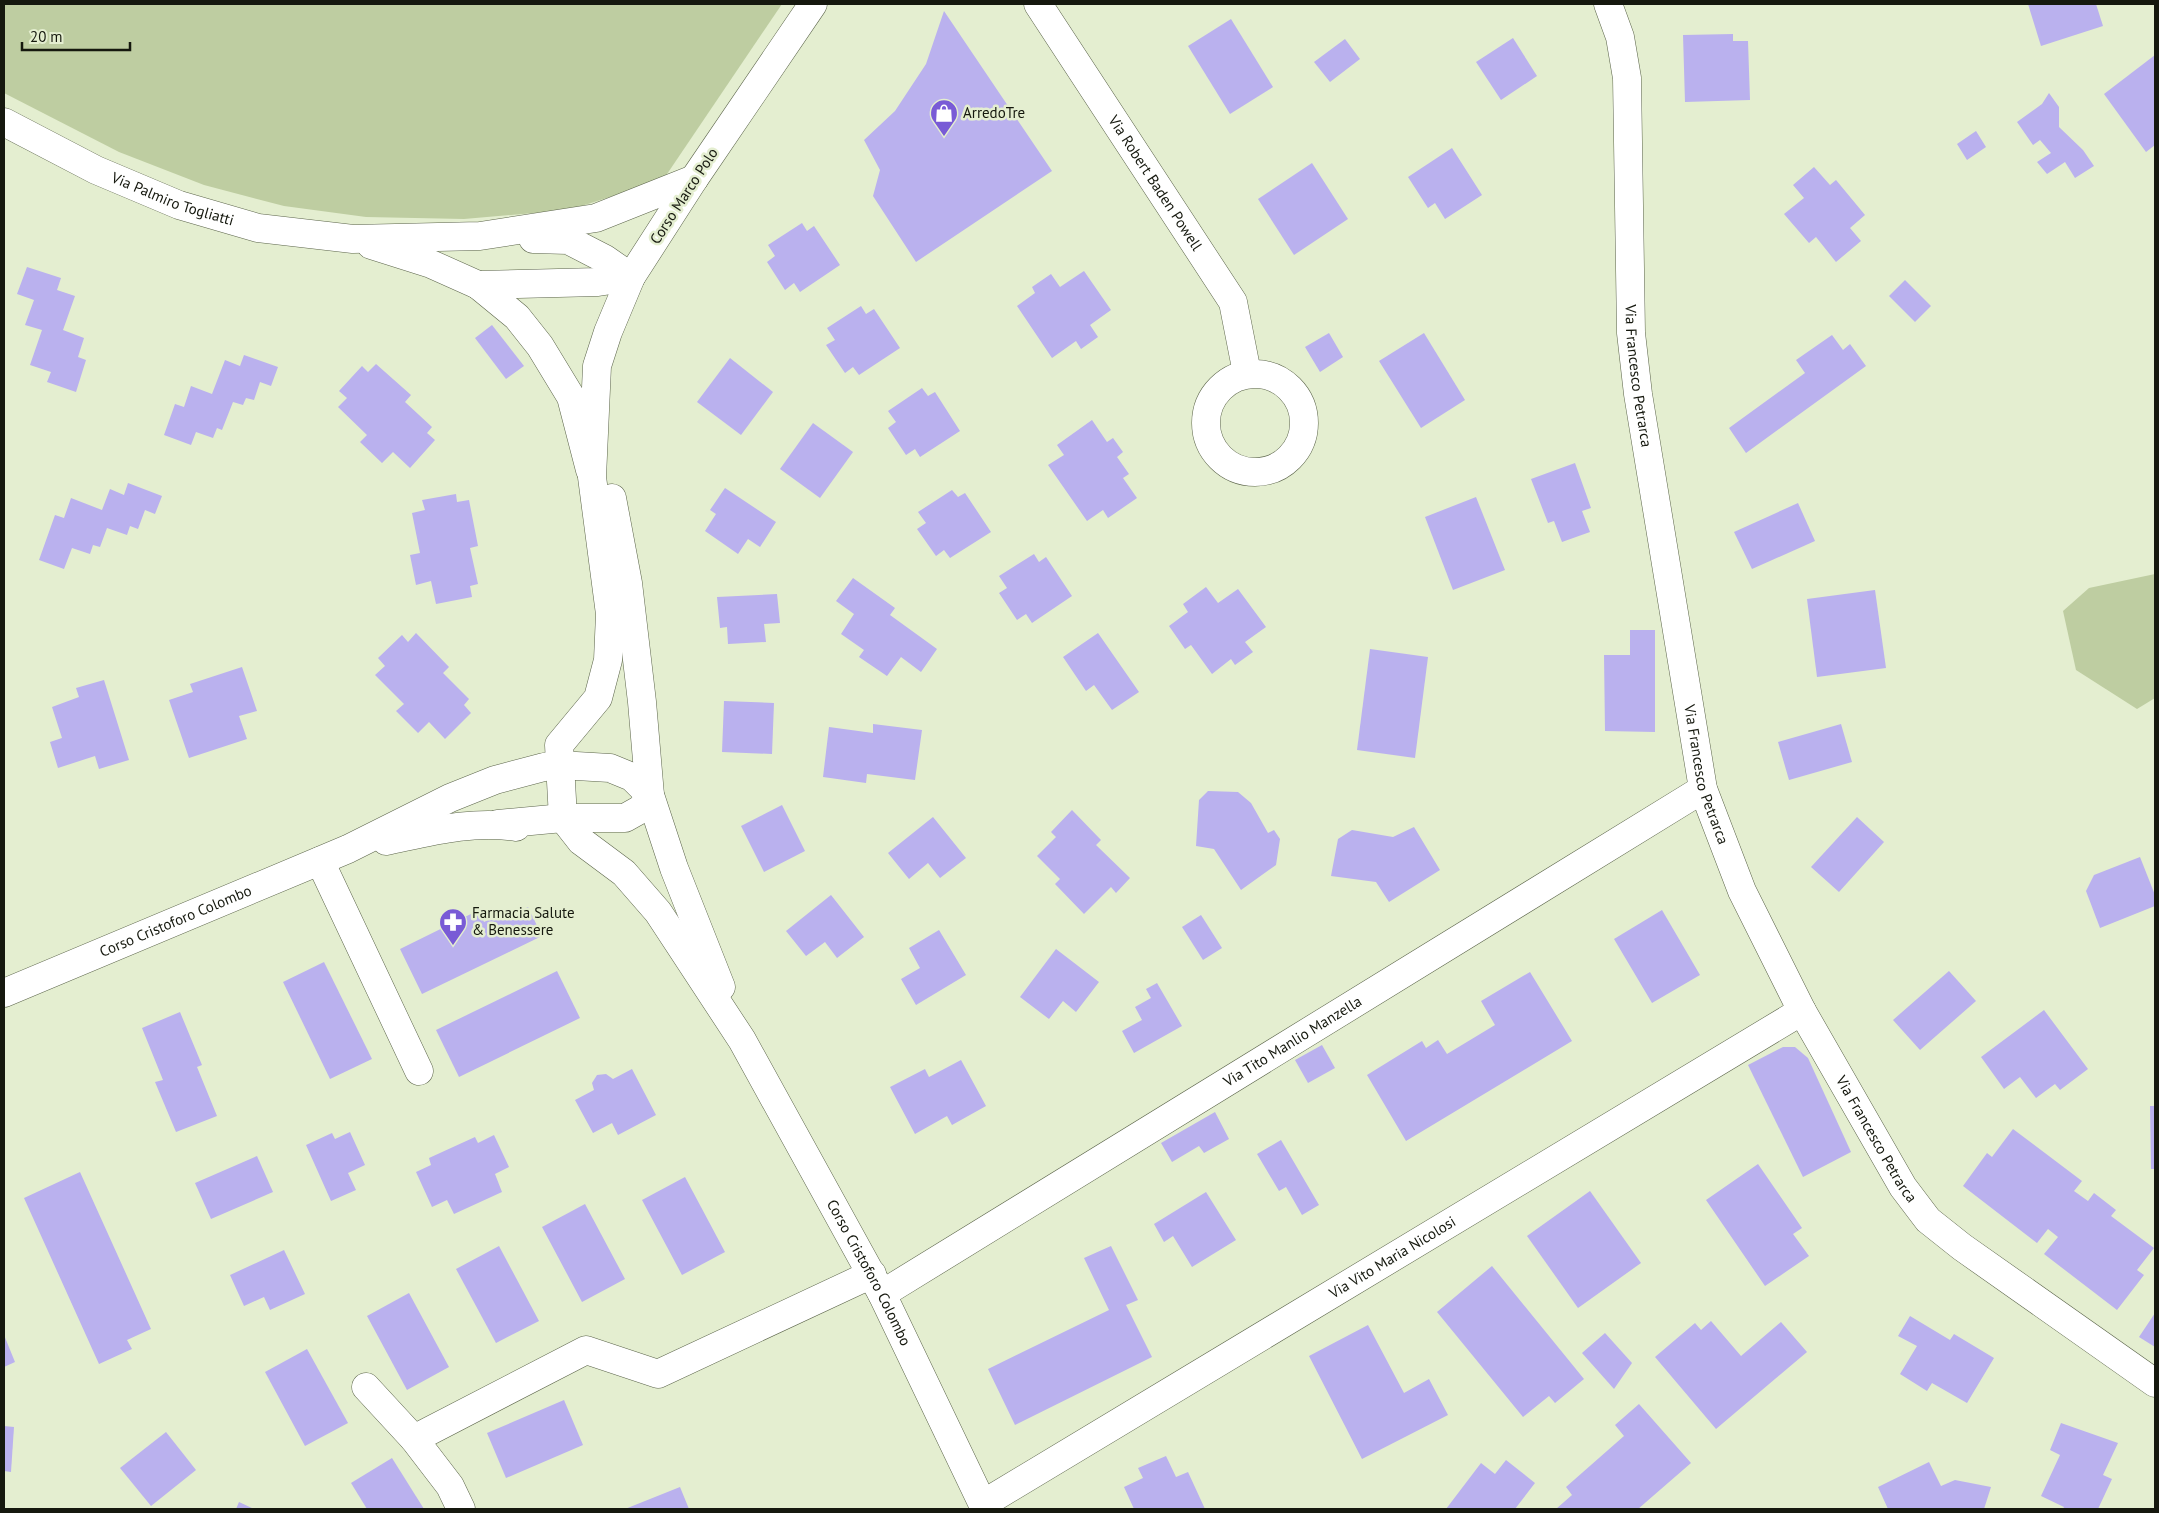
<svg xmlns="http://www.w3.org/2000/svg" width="2159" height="1513" viewBox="0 0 2159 1513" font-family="'PT Sans',sans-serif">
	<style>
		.green { fill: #becda1 }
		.building { fill: #bab1ee }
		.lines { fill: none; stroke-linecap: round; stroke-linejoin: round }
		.minor-casing { stroke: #5c654b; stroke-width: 29 }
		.tertiary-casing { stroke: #5c654b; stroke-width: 29 }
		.secondary-casing { stroke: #5c654b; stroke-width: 29 }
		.minor { stroke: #fff; stroke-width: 28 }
		.tertiary { stroke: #fff; stroke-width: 28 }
		.secondary { stroke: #fff; stroke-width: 28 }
		.labels { text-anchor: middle; stroke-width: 5; stroke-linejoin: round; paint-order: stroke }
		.poi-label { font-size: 15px; fill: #15180e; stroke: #e4eed0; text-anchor: start }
		.street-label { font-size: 15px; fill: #15180e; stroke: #e4eed0 }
	</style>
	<rect width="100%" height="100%" fill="#e4eed0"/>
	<g class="green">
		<path d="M4 4H782L663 180 569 210 464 219 366 217 284 206 204 185 119 152 4 93Z"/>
		<path d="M2155 574V698L2137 709 2076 670 2063 611 2089 588Z"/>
	</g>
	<g class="building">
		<path d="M2028 4H2096L2103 26 2041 46Z"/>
		<path d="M944 11 1052 171 916 262 873 196 880 170 864 140 895 111 926 64Z"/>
		<path d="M1231 19 1273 87 1230 114 1188 46Z"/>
		<path d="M1733 34V41H1748L1750 100 1685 102 1683 35Z"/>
		<path d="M1513 38 1537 76 1501 100 1476 62Z"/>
		<path d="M1345 39 1360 59 1330 82 1314 62Z"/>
		<path d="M2155 55V145L2146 152 2104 94Z"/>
		<path d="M2049 93 2059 107V127L2083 150 2094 166 2075 178 2065 162 2047 174 2037 162 2051 153 2040 140 2033 145 2017 122 2042 104Z"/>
		<path d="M1976 131 1986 147 1967 160 1957 144Z"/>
		<path d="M1452 148 1482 195 1445 219 1435 203 1428 208 1408 177Z"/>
		<path d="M1312 163 1348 219 1294 255 1258 199Z"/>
		<path d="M1814 167 1830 185 1836 180 1865 215 1850 228 1861 241 1836 262 1816 237 1809 243 1784 214 1804 198 1793 185Z"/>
		<path d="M802 223 807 231 814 226 840 265 800 292 794 283 785 290 767 262 775 256 768 245Z"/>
		<path d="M27 267 61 278 57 290 75 296 63 330 84 338 78 357 86 360 76 392 47 382 51 372 30 365 42 330 25 325 34 300 17 294Z"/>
		<path d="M1084 271 1111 310 1090 325 1098 337 1081 349 1076 341 1052 358 1017 306 1035 293 1032 287 1051 274 1060 287Z"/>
		<path d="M1905 280 1931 306 1915 322 1889 296Z"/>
		<path d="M861 306 866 314 874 309 900 348 859 375 853 367 845 373 826 345 835 340 827 328Z"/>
		<path d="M492 325 524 366 506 379 475 338Z"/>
		<path d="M1329 333 1343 357 1320 372 1305 347Z"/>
		<path d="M1424 333 1465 400 1421 428 1379 361Z"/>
		<path d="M1832 335 1843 350 1850 344 1866 366 1746 453 1729 428 1805 373 1796 360Z"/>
		<path d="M244 355 278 367 271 386 260 382 254 400 246 398 243 405 233 402 222 430 217 428 213 438 196 432 191 445 164 435 175 404 184 407 191 386 212 394 225 360 240 366Z"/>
		<path d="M730 358 773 392 741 435 697 402Z"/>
		<path d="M376 364 411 395 405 402 432 427 427 433 435 440 410 468 393 452 382 463 360 442 367 435 338 407 347 398 339 391 362 366 368 372Z"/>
		<path d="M922 388 928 396 935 392 960 431 920 457 915 449 906 455 888 428 896 422 888 411Z"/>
		<path d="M1092 420 1107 442 1113 438 1123 452 1117 457 1129 474 1123 478 1137 498 1108 518 1103 510 1087 521 1048 465 1064 455 1057 445Z"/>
		<path d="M813 423 853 452 820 498 780 469Z"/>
		<path d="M1575 463 1591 508 1582 511 1590 532 1562 542 1554 521 1548 523 1531 479Z"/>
		<path d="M128 483 162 496 155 514 145 510 138 529 130 526 127 535 107 528 100 547 93 545 90 554 72 548 64 569 39 560 55 515 64 518 71 498 102 510 110 489 124 495Z"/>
		<path d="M725 488 776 522 760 547 748 539 738 554 705 531 716 514 710 510Z"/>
		<path d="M952 490 958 497 965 493 991 532 950 558 944 550 936 556 917 529 926 523 918 512Z"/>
		<path d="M456 494 457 502 469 500 478 546 470 548 478 584 470 586 472 597 436 604 431 581 416 585 410 555 420 553 412 513 425 510 422 500Z"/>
		<path d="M1476 497 1505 570 1453 590 1425 517Z"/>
		<path d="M1798 503 1815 541 1752 569 1734 532Z"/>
		<path d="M1034 554 1039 562 1046 557 1072 596 1032 623 1026 614 1017 620 999 593 1007 588 999 576Z"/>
		<path d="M853 578 895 608 890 615 937 649 921 672 901 657 887 676 859 657 864 650 841 634 854 614 836 601Z"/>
		<path d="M1206 587 1218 603 1238 589 1266 627 1245 642 1253 652 1235 665 1231 659 1212 674 1191 645 1185 649 1169 626 1188 612 1183 604Z"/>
		<path d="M1875 590 1886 668 1817 677 1807 599Z"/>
		<path d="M777 594 780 623 764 624 766 642 728 644 727 627 720 628 717 597Z"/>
		<path d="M1630 630H1655V732L1605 731 1604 655H1630Z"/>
		<path d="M416 633 449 667 443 673 469 699 464 705 471 713 445 739 429 722 418 733 396 711 404 704 375 675 385 666 378 658 402 635 408 642Z"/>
		<path d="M1098 633 1139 692 1112 710 1094 685 1086 691 1063 657Z"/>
		<path d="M1370 649 1428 657 1415 758 1357 750Z"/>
		<path d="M242 667 257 711 239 716 247 739 189 758 169 700 193 692 190 684Z"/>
		<path d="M104 680 129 760 99 769 95 756 58 768 50 742 62 738 52 707 79 697 76 688Z"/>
		<path d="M724 701 774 703 772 754 722 752Z"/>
		<path d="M873 724 922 730 915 780 867 774 866 783 823 777 829 727 873 733Z"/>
		<path d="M1841 724 1852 762 1789 780 1778 742Z"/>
		<path d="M1208 791 1238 792 1251 803 1268 833 1274 830 1280 839 1276 865 1241 890 1214 849 1196 846 1199 800Z"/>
		<path d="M782 805 805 851 764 872 741 826Z"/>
		<path d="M1072 810 1101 840 1096 845 1130 878 1116 893 1111 887 1084 914 1055 884 1060 879 1037 856 1056 837 1051 832Z"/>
		<path d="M933 817 966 858 940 878 928 863 909 879 888 853Z"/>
		<path d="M1857 817 1884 842 1839 892 1811 867Z"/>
		<path d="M1414 827 1440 870 1389 902 1376 882 1331 876 1338 839 1352 830 1393 837Z"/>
		<path d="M2140 857 2155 895V906L2100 928 2086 891 2094 875Z"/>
		<path d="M831 895 864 937 837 958 825 942 806 956 786 931Z"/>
		<path d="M528 907 542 936 422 994 400 949 479 910 484 922 507 911 509 916Z"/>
		<path d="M1662 910 1700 975 1652 1003 1614 939Z"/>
		<path d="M1201 915 1222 948 1203 960 1182 927Z"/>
		<path d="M939 930 966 975 916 1005 901 979 920 968 909 948Z"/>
		<path d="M1056 949 1099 982 1076 1012 1063 1001 1049 1019 1020 997Z"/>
		<path d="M324 962 372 1059 330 1079 283 982Z"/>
		<path d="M557 971 580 1018 459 1077 436 1030Z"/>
		<path d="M1949 971 1976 1001 1920 1050 1893 1020Z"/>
		<path d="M1530 972 1572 1041 1406 1141 1367 1075 1422 1041 1426 1048 1438 1040 1447 1054 1495 1025 1481 1001Z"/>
		<path d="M1157 983 1182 1026 1134 1053 1122 1031 1142 1020 1135 1007 1151 998 1146 989Z"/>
		<path d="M2044 1010 2088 1069 2060 1090 2055 1084 2036 1098 2020 1077 2004 1089 1981 1057Z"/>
		<path d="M180 1012 202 1065 197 1067 217 1116 176 1132 155 1082 163 1080 142 1028Z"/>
		<path d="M1322 1045 1335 1068 1308 1083 1295 1060Z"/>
		<path d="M1783 1047H1795L1808 1058 1851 1152 1803 1177 1748 1065Z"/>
		<path d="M961 1060 986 1106 952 1125 947 1116 915 1134 890 1087 925 1069 929 1077Z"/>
		<path d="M632 1069 656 1115 618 1135 612 1123 593 1133 575 1100 594 1090 592 1083 597 1075 606 1074 613 1079Z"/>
		<path d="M2150 1106H2155V1169H2151Z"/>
		<path d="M1215 1112 1229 1139 1204 1153 1199 1146 1172 1162 1161 1143Z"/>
		<path d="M2013 1129 2082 1181 2074 1191 2088 1201 2094 1193 2116 1210 2111 1216 2154 1248 2137 1270 2144 1275 2117 1310 2044 1254 2058 1237 2048 1229 2037 1243 1963 1186 1987 1153 1992 1157Z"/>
		<path d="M350 1132 365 1165 348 1173 356 1190 331 1201 306 1145 332 1133 335 1139Z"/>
		<path d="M494 1135 509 1167 495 1174 502 1192 454 1214 447 1200 432 1207 416 1172 431 1165 429 1158 475 1137 478 1143Z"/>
		<path d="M1281 1140 1319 1205 1302 1215 1286 1187 1279 1191 1257 1154Z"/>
		<path d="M257 1156 273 1192 211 1219 195 1183Z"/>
		<path d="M1758 1164 1802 1228 1793 1234 1809 1256 1765 1286 1706 1200Z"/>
		<path d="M80 1172 151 1329 127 1340 132 1349 99 1364 24 1198Z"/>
		<path d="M685 1177 725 1252 682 1275 642 1200Z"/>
		<path d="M1590 1191 1641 1263 1578 1308 1527 1236Z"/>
		<path d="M1206 1192 1236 1240 1192 1267 1173 1236 1164 1242 1154 1224Z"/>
		<path d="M585 1204 625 1279 582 1302 542 1227Z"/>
		<path d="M499 1246 539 1321 496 1343 456 1269Z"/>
		<path d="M1111 1246 1138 1300 1126 1305 1152 1357 1015 1425 988 1369 1109 1310 1084 1258Z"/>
		<path d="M284 1250 305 1294 270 1310 264 1297 244 1306 230 1275Z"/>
		<path d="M1492 1266 1584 1379 1555 1403 1549 1396 1523 1417 1437 1312Z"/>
		<path d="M409 1293 449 1367 407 1390 367 1316Z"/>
		<path d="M2155 1313V1347L2139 1337Z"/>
		<path d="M1910 1316 1950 1340 1954 1334 1994 1358 1967 1403 1932 1383 1927 1391 1900 1374 1917 1346 1898 1336Z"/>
		<path d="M1711 1321 1741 1356 1781 1322 1807 1352 1716 1429 1655 1357 1695 1323 1701 1330Z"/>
		<path d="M1368 1325 1404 1393 1429 1379 1448 1415 1362 1459 1309 1356Z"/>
		<path d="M1605 1333 1632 1363 1614 1389 1582 1353Z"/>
		<path d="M4 1335 15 1362 4 1367Z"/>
		<path d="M307 1349 348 1423 305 1446 265 1372Z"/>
		<path d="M564 1400 583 1445 506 1478 487 1433Z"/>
		<path d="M1639 1404 1691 1463 1638 1509H1556L1572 1495 1566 1487 1624 1436 1615 1425Z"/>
		<path d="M2061 1423 2118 1443 2103 1475 2112 1479 2098 1509H2063L2064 1507 2041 1496 2060 1455 2050 1450Z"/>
		<path d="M4 1426 14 1427 11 1472 4 1471Z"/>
		<path d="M166 1432 196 1470 151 1506 120 1468Z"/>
		<path d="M1166 1456 1176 1477 1188 1472 1205 1509H1134L1124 1487 1143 1478 1138 1468Z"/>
		<path d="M392 1458 424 1509H367L351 1483Z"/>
		<path d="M1506 1460 1535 1483 1515 1509H1446L1481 1463 1495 1474Z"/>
		<path d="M1929 1462 1941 1486 1955 1480 1991 1487 1984 1509H1888L1878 1487Z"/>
		<path d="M680 1487 689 1509H625Z"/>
		<path d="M239 1502 254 1509H236Z"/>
	</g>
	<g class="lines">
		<g class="minor-casing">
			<g id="minor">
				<path id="s1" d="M1038 4 1233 302 1247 373"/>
				<path id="s2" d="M1608 4 1620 37 1627 78 1631 333 1638 394 1703 789 1742 891 1802 1011 1903 1187 1928 1220 1962 1247 2155 1383"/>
				<circle cx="1255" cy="423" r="49"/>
				<path d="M320 861 419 1071"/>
				<path id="s3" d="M882 1294 1703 789"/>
				<path d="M366 1387 414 1439 586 1350 658 1374 872 1274"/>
				<path d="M414 1439 450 1486 461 1509"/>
				<path id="s4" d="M983 1504 1802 1011"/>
			</g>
		</g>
		<g class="tertiary-casing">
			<g id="tertiary">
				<path id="s5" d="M4 122 96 170 179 205 258 228 353 239 480 236 596 218 694 179"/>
				<path d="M533 239 568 240 605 259 631 277"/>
				<path d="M371 245 431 264 478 285 517 317 540 346 571 397 590 470"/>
				<path d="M478 285 598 282 631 277"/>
				<path d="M386 841C429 832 471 820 516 827"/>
				<path id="s6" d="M4 993 348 849 450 798 495 780 544 767 559 765 610 768 632 777 650 795 641 809 625 818H563L498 824"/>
			</g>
		</g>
		<g class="secondary-casing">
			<g id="secondary">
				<path id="s7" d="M813 4 694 179 631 277 608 332 597 366 592 477 610 614 608 660 598 698 559 745 563 818 581 841 624 873 658 912 742 1040 882 1294 985 1509"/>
				<path d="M612 498 628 583 642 702 650 795 674 868 721 987"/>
			</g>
		</g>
		<use href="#minor" class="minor"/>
		<use href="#tertiary" class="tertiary"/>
		<use href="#secondary" class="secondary"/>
	</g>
	<defs>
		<g id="shop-pin" transform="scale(1.4375)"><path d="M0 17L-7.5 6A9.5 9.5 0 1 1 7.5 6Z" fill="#795bd6" stroke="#e4eed0"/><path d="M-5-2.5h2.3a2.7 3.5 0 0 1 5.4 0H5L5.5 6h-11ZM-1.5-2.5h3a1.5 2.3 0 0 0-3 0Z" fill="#fff"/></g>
		<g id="pharmacy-pin" transform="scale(1.4375)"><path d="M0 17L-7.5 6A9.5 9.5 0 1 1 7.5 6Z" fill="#795bd6" stroke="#e4eed0"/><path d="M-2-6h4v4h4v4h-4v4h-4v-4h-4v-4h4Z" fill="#fff"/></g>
	</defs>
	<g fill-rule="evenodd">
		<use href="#shop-pin" x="944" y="113"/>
		<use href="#pharmacy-pin" x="453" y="922"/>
	</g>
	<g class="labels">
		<g class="poi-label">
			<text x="963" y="118">ArredoTre</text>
			<text x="472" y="918">Farmacia Salute<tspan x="472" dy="17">&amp; Benessere</tspan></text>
		</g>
		<g class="street-label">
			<text dy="5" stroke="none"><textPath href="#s1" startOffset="214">Via Robert Baden Powell</textPath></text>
			<text transform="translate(684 196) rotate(-57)" y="5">Corso Marco Polo</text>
			<text dy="5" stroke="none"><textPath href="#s5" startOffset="186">Via Palmiro Togliatti</textPath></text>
			<text dy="5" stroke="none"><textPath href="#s2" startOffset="375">Via Francesco Petrarca</textPath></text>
			<text dy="5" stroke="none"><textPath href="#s2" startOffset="780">Via Francesco Petrarca</textPath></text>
			<text dy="5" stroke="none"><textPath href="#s6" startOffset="186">Corso Cristoforo Colombo</textPath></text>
			<text dy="5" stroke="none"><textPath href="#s3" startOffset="482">Via Tito Manlio Manzella</textPath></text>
			<text dy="5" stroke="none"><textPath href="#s2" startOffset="1185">Via Francesco Petrarca</textPath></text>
			<text dy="5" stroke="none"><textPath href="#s4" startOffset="478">Via Vito Maria Nicolosi</textPath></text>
			<text dy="5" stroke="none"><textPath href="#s7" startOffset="1445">Corso Cristoforo Colombo</textPath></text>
		</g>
	</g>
	<rect width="2159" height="1513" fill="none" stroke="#15180e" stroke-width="10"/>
	<path d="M22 42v8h108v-8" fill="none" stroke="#15180e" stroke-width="2.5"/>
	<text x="30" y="42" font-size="15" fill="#15180e" stroke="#e4eed0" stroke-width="4" paint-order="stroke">20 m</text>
</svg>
